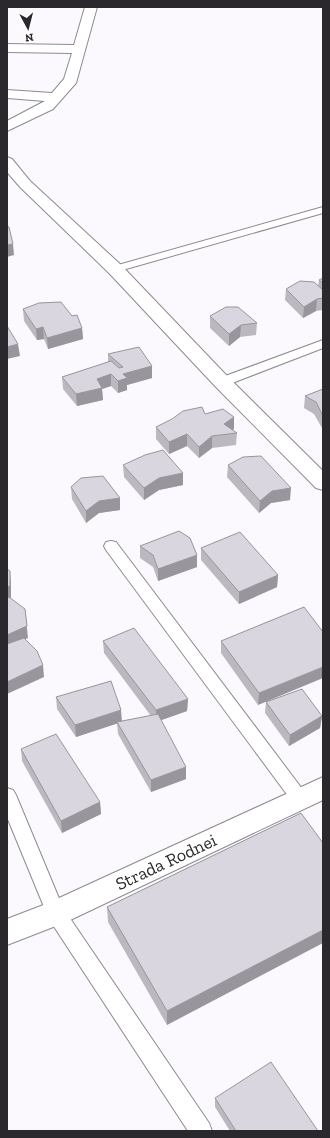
<svg xmlns="http://www.w3.org/2000/svg" width="330" height="1138" viewBox="0 0 330 1138" font-family="'Zilla Slab',serif">
	<style>
		.lines { fill: none; stroke-linecap: round; stroke-linejoin: round }
		.lane-casing { stroke: #8d8a92; stroke-width: 2 }
		.street-casing { stroke: #8d8a92; stroke-width: 2 }
		.lane { fill: #fff; fill-rule: evenodd }
		.street { fill: #fff; fill-rule: evenodd }
		.wall { fill: #bbb8c0 }
		.shaded-wall { fill: #98969c }
		.building { fill: #d9d6df; stroke: #98969c }
		.labels { text-anchor: middle; stroke-width: 3.5; stroke-linejoin: round; paint-order: stroke }
		.near-street-label { font-size: 18px; fill: #2a282c; stroke: #fff }
	</style>
	<rect width="100%" height="100%" fill="#fbf9fe"/>
	<g class="lines">
		<g class="lane-casing">
			<g id="lane">
				<path d="M323 207V213L119 271H111L109 269 111 267Z"/>
				<path d="M323 340V348L227 385H217L216 382 217 379Z"/>
				<path d="M111 541 116 542 306 794 309 799 306 804 300 806 294 804 106 550 104 546 106 542Z"/>
				<path d="M7 788 13 790 16 795 63 908 209 1123 212 1131H188L49 919 7 817Z"/>
			</g>
		</g>
		<g class="street-casing">
			<g id="street">
				<path d="M85 7H97L76 83 53 109 7 131V121L45 101 7 98V90L52 93 64 79 72 53 7 52V44L74 45Z"/>
				<path d="M7 157 12 159 30 181 121 265 229 378 323 471V490L316 488 215 386 109 273 20 187 7 172Z"/>
				<path d="M323 777V800L66 922 7 945V919L46 904Z"/>
			</g>
		</g>
		<use href="#lane" class="lane"/>
		<use href="#street" class="street"/>
	</g>
	<g class="wall">
		<path d="M323 278V310L316 311 303 318 285 300 286 289 318 286 319 280Z"/>
		<path d="M23 309 72 316 82 328 83 339 48 349 44 339 37 340 24 321Z"/>
		<path d="M210 316 257 323 256 335 240 337 229 346 210 328Z"/>
		<path d="M108 354 152 366V378L127 385V390L118 393 111 386 102 389 103 400 77 406 63 389 62 377 108 362Z"/>
		<path d="M323 389V428H322L314 414 304 408 305 396Z"/>
		<path d="M205 414 234 429 232 430 237 433 236 445 212 448 199 458 187 446 169 454 156 439V427Z"/>
		<path d="M123 465 183 473V485L159 490 144 500 124 477Z"/>
		<path d="M228 465 290 500 271 503 259 513 227 477Z"/>
		<path d="M71 487 120 498V510L99 513 86 523 72 499Z"/>
		<path d="M140 546 197 567 158 581 153 567 140 558Z"/>
		<path d="M201 548 278 575 277 587 239 604 201 560Z"/>
		<path d="M304 607 258 705 221 653V641Z"/>
		<path d="M103 641 188 699 187 711 161 720 186 779 151 792 118 734 117 723 76 737 57 709 56 697 122 721 151 716 104 653Z"/>
		<path d="M266 702 322 716 320 728 289 746 265 713Z"/>
		<path d="M21 749 100 802 101 814 62 833 22 761Z"/>
		<path d="M301 813 167 1025 108 922 107 907Z"/>
		<path d="M215 1098 318 1131H230L215 1107Z"/>
	</g>
	<g class="shaded-wall">
		<path d="M13 244 14 255 7 257V245Z"/>
		<path d="M317 299 316 311 303 318 304 307Z"/>
		<path d="M241 325 240 337 229 346V334Z"/>
		<path d="M43 327 44 339 37 340 36 329Z"/>
		<path d="M82 328 83 339 48 349 47 338Z"/>
		<path d="M18 344 20 356 7 359V347Z"/>
		<path d="M152 366V378L127 385V390L118 393V381L123 374Z"/>
		<path d="M111 374V386L102 389 103 400 77 406 76 394 97 379Z"/>
		<path d="M234 417V429L226 434 224 424Z"/>
		<path d="M323 418V428H322Z"/>
		<path d="M187 434V446L169 454V442Z"/>
		<path d="M212 436V448L199 458V447Z"/>
		<path d="M183 473V485L159 490 144 500V488L159 478Z"/>
		<path d="M291 488 290 500 271 503 259 513 260 501 272 491Z"/>
		<path d="M120 498V510L99 513 86 523V511L99 501Z"/>
		<path d="M197 555V567L158 581V569Z"/>
		<path d="M10 571 11 583V598L7 600V587Z"/>
		<path d="M278 575 277 587 239 604V592Z"/>
		<path d="M25 609 28 638 7 647V635Z"/>
		<path d="M43 665 44 677 7 694V682Z"/>
		<path d="M323 667V678L258 705 259 693Z"/>
		<path d="M188 699 187 711 156 722V710Z"/>
		<path d="M121 710 122 722 76 737 75 725Z"/>
		<path d="M322 716 320 728 289 746 290 735Z"/>
		<path d="M186 767V779L151 792V780Z"/>
		<path d="M100 802 101 814 62 833 61 821Z"/>
		<path d="M323 930V943L167 1025V1011Z"/>
	</g>
	<g class="building">
		<path d="M7 226 9 227 13 244 7 245Z"/>
		<path d="M323 278V283L319 280Z"/>
		<path d="M300 281 314 282 323 290V298L317 299 304 307 286 289Z"/>
		<path d="M61 302 72 316 77 315 82 328 47 338 43 327 36 329 23 309 39 303Z"/>
		<path d="M226 307H238L257 323 241 325 229 334 210 316Z"/>
		<path d="M7 326 18 344 7 347Z"/>
		<path d="M139 347 152 366 123 374 127 378 118 381 111 374 97 379 102 388 76 394 62 377 111 361 119 368 123 367 108 354Z"/>
		<path d="M323 389V416L316 402 305 396Z"/>
		<path d="M202 407 205 414 223 409 234 417 224 424 237 433 212 436 199 447 187 434 169 442 156 427 172 419 183 411Z"/>
		<path d="M163 450 183 473 159 478 144 488 123 465 145 455Z"/>
		<path d="M261 456 291 488 272 491 260 501 228 465 243 457Z"/>
		<path d="M103 476 120 498 99 501 86 511 71 487 81 478Z"/>
		<path d="M179 531 190 538 197 555 158 569 153 555 140 546Z"/>
		<path d="M240 532 278 575 239 592 201 548Z"/>
		<path d="M7 569 10 571V586L7 587Z"/>
		<path d="M9 597 25 609 27 626 7 635V598Z"/>
		<path d="M304 607 323 632V667L259 693 221 641Z"/>
		<path d="M134 628 188 699 156 710 103 641Z"/>
		<path d="M24 638 37 651 43 665 7 682V644Z"/>
		<path d="M111 681 121 710 75 725 56 697Z"/>
		<path d="M302 689 322 716 290 735 266 702Z"/>
		<path d="M158 714 186 767 151 780 117 722Z"/>
		<path d="M56 734 100 802 61 821 21 749Z"/>
		<path d="M301 813 323 843V930L167 1011 107 907Z"/>
		<path d="M271 1062 318 1131H236L215 1098Z"/>
	</g>
	<g class="labels">
		<g class="near-street-label">
			<text transform="translate(166 862) rotate(-25)" y="6">Strada Rodnei</text>
		</g>
	</g>
	<rect width="330" height="1138" fill="none" stroke="#2a282c" stroke-width="16"/>
	<g transform="translate(28 28) rotate(173)" stroke="#ffffff" stroke-width="3" paint-order="stroke">
	<path d="M0-3L7 15L0 10L-7 15Z" fill="#2a282c"/>
	<text y="-6" font-size="11" font-weight="bold" text-anchor="middle" fill="#2a282c">N</text>
	</g>
</svg>
